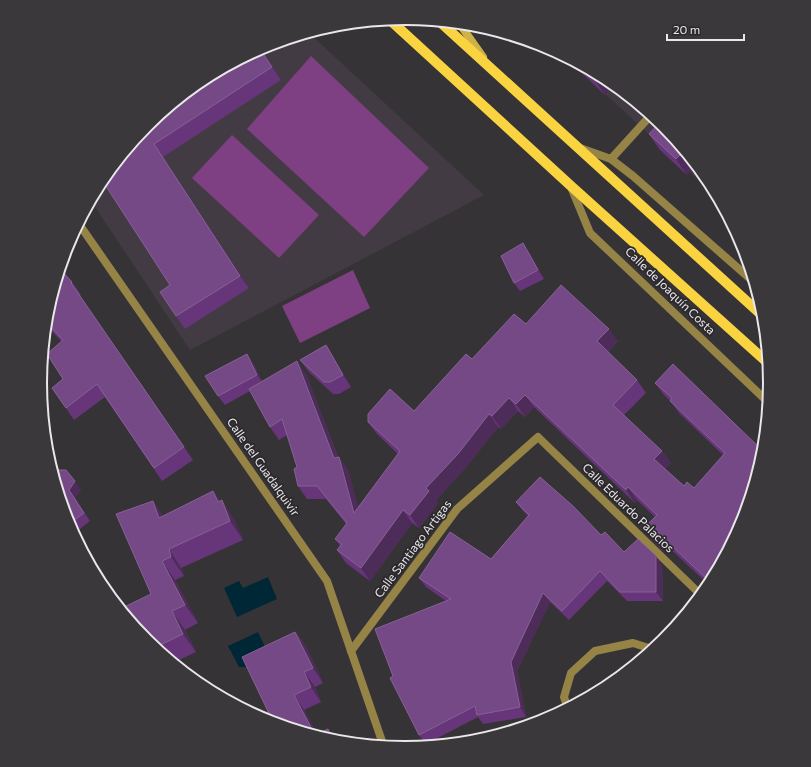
<svg xmlns="http://www.w3.org/2000/svg" width="811" height="767" viewBox="0 0 811 767" font-family="Commissioner,sans-serif">
	<style>
		.built { fill: #433b43 }
		.green { fill: #7f4083 }
		.water { fill: #002736 }
		.lines { fill: none; stroke-linecap: round; stroke-linejoin: round }
		.lane { stroke: #968446; stroke-width: 8 }
		.street { stroke: #968446; stroke-width: 8 }
		.secondary { stroke: #ceb147; stroke-width: 8 }
		.primary { stroke: #fad341; stroke-width: 10 }
		.wall { fill: #67357a }
		.shaded-wall { fill: #4d2c5a }
		.building { fill: #754886; stroke: #876196 }
		.labels { text-anchor: middle; stroke-width: 3.5; stroke-linejoin: round; paint-order: stroke }
		.street-label { font-size: 12px; fill: #e9e7e9; stroke: #2c292c }
		.rim { fill: none; stroke: #e9e7e9; stroke-width: 2 }
	</style>
	<rect width="100%" height="100%" fill="#363336"/>
	<g class="built">
		<path d="M309 33 484 195 190 350 91 201 102 180 147 125 203 79 266 46Z"/>
		<path d="M563 55 609 80 664 125 710 181 720 200Z"/>
	</g>
	<g class="green">
		<path d="M311 56 429 168 364 237 247 129Z"/>
		<path d="M232 135 319 215 279 258 192 178Z"/>
		<path d="M353 270 370 308 300 343 282 306Z"/>
	</g>
	<g class="water">
		<path d="M268 577 277 599 237 617 224 588 239 581 243 588Z"/>
		<path d="M258 632 267 651 245 667H239L228 646Z"/>
	</g>
	<g class="lines">
		<path class="lane" d="M611 159 651 115"/>
		<g class="street">
			<path d="M580 148 611 159 633 176 755 283"/>
			<path d="M571 187 590 233 769 403"/>
			<path d="M79 224 327 581 384 747"/>
			<path d="M351 651 457 509 538 437 702 596"/>
			<path d="M568 709 564 697 571 673 595 651 633 643 655 650"/>
		</g>
		<path class="secondary" d="M459 23 483 57"/>
		<g class="primary">
			<path d="M390 20 571 186 769 364"/>
			<path d="M439 21 765 318"/>
		</g>
	</g>
	<g class="wall">
		<path d="M261 48 281 80 163 157 249 288 185 329 176 316 170 285 102 180Z"/>
		<path d="M563 55 609 80 614 84 605 95Z"/>
		<path d="M660 122 687 175 660 150 649 134Z"/>
		<path d="M529 252 544 279 520 291 514 283Z"/>
		<path d="M72 282 81 295 80 296 193 460 162 481 105 397 74 420 66 408 63 379 61 341 46 325 47 312Z"/>
		<path d="M526 324 618 341 608 352 637 380 646 393 624 415 662 451 671 463 665 469 684 486 694 488 723 455 679 413 672 403 664 395 655 383 764 452 743 524 710 586 662 541V550L653 540 644 528 655 517 637 500 635 503 534 407 525 417 518 411 501 429 498 427 467 466 436 500 438 503 419 528 412 523 370 581 346 563 337 550 340 546 335 539 346 524 326 499H307L298 486 297 467 287 435 279 440 270 427 250 391 225 405 218 396 253 363 262 381 306 374 338 457H339L348 470 358 507 398 454 377 434 368 422 414 411 472 359Z"/>
		<path d="M326 345 334 358 351 387 339 394H333L309 372 300 360Z"/>
		<path d="M53 473 81 490 75 498 90 521 76 532 79 537 77 538 83 546 108 594 101 586 68 523Z"/>
		<path d="M213 491 220 501 234 519 243 540 181 568 184 576 175 580 198 623 185 630 196 652 173 663 147 642 151 594 164 516Z"/>
		<path d="M516 502 601 535 624 552 662 565 663 601H627L607 581 569 620 550 602 517 671 526 717 483 724 478 717 426 744 419 735 393 676 446 601 426 587 419 578 491 559 528 516 523 511Z"/>
		<path d="M295 632 306 646 323 683 315 687 321 702 304 710 317 734 328 729 337 742H334L274 724Z"/>
	</g>
	<g class="shaded-wall">
		<path d="M261 48 281 80 272 67 260 49Z"/>
		<path d="M598 74 609 80 614 84 605 95 594 79Z"/>
		<path d="M154 144 163 157 249 288 240 276Z"/>
		<path d="M685 150 697 165 687 175 676 159Z"/>
		<path d="M523 243 529 252 544 279 538 270Z"/>
		<path d="M609 329 618 341 606 354 597 341Z"/>
		<path d="M326 345 334 358 351 387 343 375Z"/>
		<path d="M247 354 253 363 263 384 257 375Z"/>
		<path d="M297 361 306 374 343 471 334 458Z"/>
		<path d="M525 395 534 407 525 417 516 404Z"/>
		<path d="M509 398 518 411 501 429 492 416Z"/>
		<path d="M489 414 498 427 467 466 436 500 438 503 419 528 410 515 426 488Z"/>
		<path d="M662 451 671 463 663 472 654 459Z"/>
		<path d="M339 457 348 470 363 525 354 513Z"/>
		<path d="M75 481 81 490 75 498 90 521 69 490Z"/>
		<path d="M628 487 637 500 635 503 626 490Z"/>
		<path d="M213 491 225 509 222 500 234 519 243 540 230 521 218 502Z"/>
		<path d="M153 501 166 520 159 518Z"/>
		<path d="M403 510 412 523 370 581 361 568Z"/>
		<path d="M70 523 76 532 79 537 72 529Z"/>
		<path d="M70 528 83 546 108 594 101 586Z"/>
		<path d="M653 528 662 541V550L653 537Z"/>
		<path d="M169 549 181 568 184 576 171 557Z"/>
		<path d="M656 556 662 565 663 601 656 592Z"/>
		<path d="M162 561 175 580 198 623 185 605Z"/>
		<path d="M543 593 550 602 517 671 526 717 520 707 511 662Z"/>
		<path d="M172 611 185 630 196 652 183 634Z"/>
		<path d="M295 632 306 646 323 683 313 668Z"/>
		<path d="M304 672 315 687 321 702 311 687Z"/>
		<path d="M294 695 304 710 318 737 315 736Z"/>
		<path d="M328 729 337 742H334Z"/>
	</g>
	<g class="building">
		<path d="M260 49 272 67 154 144 240 276 176 316 160 292 170 285 102 180 147 125 203 79Z"/>
		<path d="M576 62 598 74 594 79Z"/>
		<path d="M660 122 664 125 685 150 676 159 649 134Z"/>
		<path d="M523 243 538 270 514 283 501 256Z"/>
		<path d="M60 269 72 282 71 283 184 447 154 468 97 384 66 408 52 388 63 379 47 354 63 340 46 322 47 312Z"/>
		<path d="M561 285 609 329 597 341 637 380 613 405 662 451 654 459 684 486 687 482 694 488 725 453 670 401 672 398 655 383 673 364 764 452V455L743 524 711 583 653 528V537L644 528 657 515 628 487 626 490 525 395 516 404 509 398 492 416 489 414 458 454 426 488 429 491 410 515 403 510 361 568 337 550 342 544 335 539 347 523 317 486H298L294 469 297 467 282 419 270 427 249 389 297 361 334 458 339 457 354 513 400 451 368 422V414L390 389 414 411 466 354 472 359 514 314 526 324Z"/>
		<path d="M326 345 343 375 330 382H324L300 360Z"/>
		<path d="M247 354 257 375 218 396 205 376Z"/>
		<path d="M57 470H66L75 481 69 490 84 513 70 523 72 529H71L68 523 53 473Z"/>
		<path d="M540 477 573 506 601 535 605 532 624 552 638 539 656 556V592H620L600 571 562 611 543 593 511 662 520 707 477 715 475 706 419 735 390 678 393 676 375 629 451 599 419 578 450 532 491 559 529 515 516 502Z"/>
		<path d="M213 491 218 502 222 500 230 521 169 549 171 557 162 561 185 605 172 611 183 634 154 648 147 642 120 609 151 594 116 514 153 501 159 518Z"/>
		<path d="M295 632 313 668 304 672 311 687 294 695 315 735 328 729 334 742 274 724 242 657Z"/>
	</g>
	<g class="labels">
		<g class="street-label">
			<text transform="translate(670 291) rotate(44)" y="4">Calle de Joaquín Costa</text>
			<text transform="translate(263 467) rotate(55)" y="4">Calle del Guadalquivir</text>
			<text transform="translate(628 508) rotate(44)" y="4">Calle Eduardo Palacios</text>
			<text transform="translate(413 549) rotate(-53)" y="4">Calle Santiago Artigas</text>
		</g>
	</g>
	<path d="M0 0H811V767H0ZM47 383a358 358 0 1 1 716 0a358 358 0 1 1-716 0Z" fill="#3b383b" fill-rule="evenodd"/>
	<path class="rim" d="M47 383a358 358 0 1 1 716 0a358 358 0 1 1-716 0Z"/>
	<path d="M667 34v6h77v-6" fill="none" stroke="#e9e7e9" stroke-width="2"/>
	<text x="673" y="34" font-size="12" fill="#e9e7e9" stroke="#2c292c" stroke-width="3" paint-order="stroke">20 m</text>
</svg>
